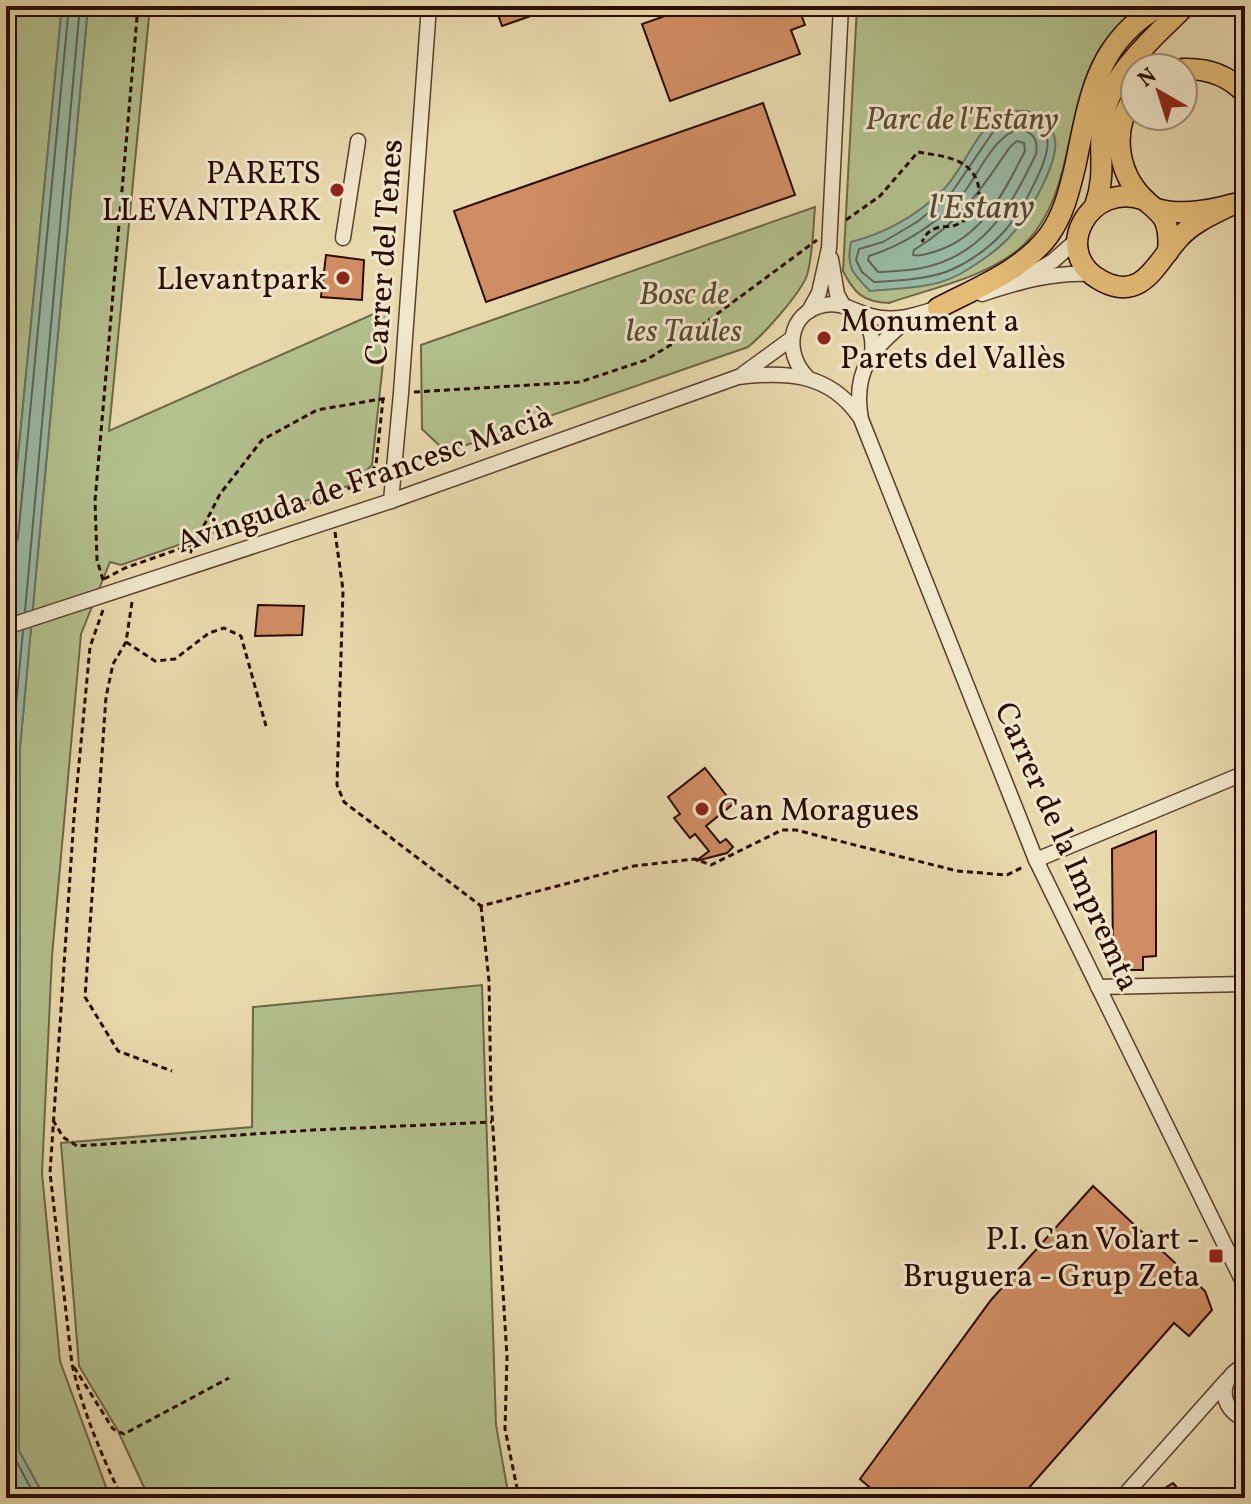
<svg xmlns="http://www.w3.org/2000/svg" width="1251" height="1504" viewBox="0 0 1251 1504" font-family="Vollkorn,serif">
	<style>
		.green { fill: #b2c08d; stroke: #6e6647; stroke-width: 2 }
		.water { fill: #98bba6; stroke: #6c7564; stroke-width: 2 }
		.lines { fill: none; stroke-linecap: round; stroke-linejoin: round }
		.shore { stroke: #626354; stroke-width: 2 }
		.building { fill: #d08d63; stroke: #2b0b01; stroke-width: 2 }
		.minor-casing { stroke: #5a3e2c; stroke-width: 17 }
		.highway-casing { stroke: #2b0b01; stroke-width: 23 }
		.path { stroke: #2b0b01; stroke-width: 3; stroke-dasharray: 6 4; stroke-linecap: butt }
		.minor { stroke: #f0e6ca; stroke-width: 14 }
		.highway { stroke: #e4bc76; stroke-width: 20 }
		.poi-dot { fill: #8f2418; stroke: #f0e6ca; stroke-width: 3 }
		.labels { text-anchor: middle; stroke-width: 6; stroke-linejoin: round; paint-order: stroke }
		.park-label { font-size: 32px; font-style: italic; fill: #5a4a32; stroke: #f0e6ca }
		.poi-label { font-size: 32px; fill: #2b0b01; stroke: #f0e6ca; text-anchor: end }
		.street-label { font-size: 32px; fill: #2b0b01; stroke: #f0e6ca }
		.water-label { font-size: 34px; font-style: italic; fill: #51493b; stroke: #f0e6ca }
	</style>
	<rect width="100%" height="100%" fill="#e8d9ad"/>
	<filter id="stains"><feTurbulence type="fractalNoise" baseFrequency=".0025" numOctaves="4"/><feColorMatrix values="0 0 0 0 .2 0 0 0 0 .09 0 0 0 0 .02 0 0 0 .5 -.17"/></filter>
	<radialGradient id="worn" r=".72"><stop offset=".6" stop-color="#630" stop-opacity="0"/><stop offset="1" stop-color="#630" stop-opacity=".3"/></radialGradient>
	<g class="green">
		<path d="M6 6H62L6 580Z"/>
		<path d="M88 6H150L109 431 389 307 372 465 351 485 121 565 110 562 81 634 52 956 42 1173 60 1361 110 1498H45L19 1451 20 748Z"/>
		<path d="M857 6H1145C1127 19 1108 33 1097 53 1062 115 1076 199 1019 249 984 278 932 288 889 303 863 302 854 293 843 271Z"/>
		<path d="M815 207C813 229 813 255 807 275 801 293 763 335 748 347L455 449 440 446 422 429 421 345Z"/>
		<path d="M482 985 496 1425 509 1498H149L117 1429 79 1366 61 1143 252 1127 253 1007Z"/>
	</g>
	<g class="water">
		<path d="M62 6H88L20 748 19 1451 45 1498H17L6 1479V580Z"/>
		<path d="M1027 111C1039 117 1053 124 1055 140 1059 162 1028 216 1013 233 999 250 979 263 960 274 933 289 900 288 870 291 852 273 846 267 851 242 886 233 916 216 942 191 965 169 974 130 1003 114 1009 110 1019 111 1027 111Z"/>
	</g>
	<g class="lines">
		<g class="shore">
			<path d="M1025 119C1035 123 1043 128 1047 139 1052 157 1020 213 1007 228 994 244 973 260 953 269 929 280 901 280 874 282L862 272 856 260 859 249 883 242 917 222 950 195 993 132 1008 120Z"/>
			<path d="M1023 129C1035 135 1038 141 1036 154 1011 206 985 255 922 268 908 271 893 271 878 272L868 260 869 256C901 246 929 228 954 205 975 185 993 130 1023 129Z"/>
			<path d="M1017 141 1024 143 1025 151C1004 192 984 235 937 251 929 253 922 257 913 255L914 250C960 222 980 191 1010 147Z"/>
			<path d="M6 547 14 545 18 538 69 6"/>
			<path d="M25 611 80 6"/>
			<path d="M23 631 12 748 11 1451 36 1498"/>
		</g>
	</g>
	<g class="building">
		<path d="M495 6H553L554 8 502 26Z"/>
		<path d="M693 6H798L805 25 791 30 800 54 670 101 642 24Z"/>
		<path d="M763 103 795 195 486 302 454 211Z"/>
		<path d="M326 255 364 260 362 300 321 297Z"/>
		<path d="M258 605 304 606 302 635 255 636Z"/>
		<path d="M705 768 733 804 706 826 720 843 726 839 733 847 727 853 696 861 709 851 695 834 690 838 674 818 680 814 668 797Z"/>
		<path d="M1156 831V956L1143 957V970H1125L1123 958H1113L1112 849Z"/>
		<path d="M1093 1186 1205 1291 1212 1310 1189 1336 1174 1323 1020 1498H882L860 1479 991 1300Z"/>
		<path d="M1173 1483 1186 1498H1149Z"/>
	</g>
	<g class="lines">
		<g class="minor-casing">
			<g id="minor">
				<path d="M343 238 358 141"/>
				<path d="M831 259 837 294 843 305"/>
				<path d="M1027 276 1053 261 1078 239"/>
				<path d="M982 294C1018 282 1053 272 1091 274"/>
				<path d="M809 311 819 293 829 248 841 6"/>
				<path d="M858 312C870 325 874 337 872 354"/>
				<path d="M910 318C873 347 852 370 861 419L1036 860 1245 1286"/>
				<path d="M743 374 791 339"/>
				<path d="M807 377C784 354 787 313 824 305 842 301 854 312 871 316 897 323 919 314 944 306"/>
				<path d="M391 501 401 393 429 6"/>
				<path d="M6 627 391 501 738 377C786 371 829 373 859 416"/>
				<path d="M1036 860 1245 773"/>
				<path d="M1098 987 1245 984"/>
				<path d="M1245 1366C1218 1376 1218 1409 1245 1419"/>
				<path d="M1122 1498 1227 1380"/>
			</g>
		</g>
		<g class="highway-casing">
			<g id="highway">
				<path d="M1183 69C1208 68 1228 75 1245 93"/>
				<path d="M1135 96C1111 127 1116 171 1144 199 1151 206 1160 211 1165 221 1169 231 1169 241 1168 252"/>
				<path d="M1145 200C1089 179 1049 254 1102 281 1143 303 1157 261 1179 238 1192 223 1213 214 1231 205"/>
				<path d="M1095 206C1106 174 1099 156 1102 126 1108 73 1151 41 1185 6"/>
				<path d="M1157 209C1185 217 1217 209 1245 201"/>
				<path d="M938 308C976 288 1022 271 1049 235 1064 214 1069 191 1075 167 1089 101 1095 42 1160 6"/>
			</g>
		</g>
		<g class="path">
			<path d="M846 220 880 196 918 152C940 156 968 157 977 181 984 201 972 220 953 226 947 227 940 226 934 229 927 232 925 236 922 242"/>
			<path d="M414 392 580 382 646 360 698 328 817 240"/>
			<path d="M335 532 343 590 337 785 344 802 481 906 634 866 695 859 711 865 782 830H796L957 871 1007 875 1023 867"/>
			<path d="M190 553 220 494 262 440 317 410 387 398"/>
			<path d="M104 579 125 568 344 491 366 479 376 465 383 399"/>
			<path d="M103 580 97 560 95 501 138 6"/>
			<path d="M132 602 126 642 113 664 106 697 85 997 118 1051 172 1071"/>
			<path d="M103 610 90 647 74 817 50 1173 72 1364C83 1412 101 1454 122 1498"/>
			<path d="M126 642 155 661 175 659 209 633 224 628 241 636 266 726"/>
			<path d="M481 906 489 981 491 1097 507 1357 505 1429 519 1498"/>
			<path d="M53 1120 63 1137 77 1146 313 1130 492 1122"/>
			<path d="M74 1367 113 1429 124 1434 229 1378"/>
		</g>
		<use href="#minor" class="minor"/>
		<use href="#highway" class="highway"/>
	</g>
	<g class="poi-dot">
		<circle cx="337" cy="190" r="8"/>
		<circle cx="343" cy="278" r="8"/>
		<circle cx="824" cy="338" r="8"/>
		<circle cx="702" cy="809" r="8"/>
		<rect x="1208" y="1248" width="16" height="16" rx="4"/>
	</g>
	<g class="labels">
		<g class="park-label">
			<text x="962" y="129">Parc de l'Estany</text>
			<text x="684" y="304">Bosc de<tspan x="684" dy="37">les Taules</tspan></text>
		</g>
		<g class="poi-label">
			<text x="321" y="183">PARETS<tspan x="321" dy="37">LLEVANTPARK</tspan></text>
			<text x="327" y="289">Llevantpark</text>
			<text x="840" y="331" text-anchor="start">Monument a<tspan x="840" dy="37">Parets del Vallès</tspan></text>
			<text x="718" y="820" text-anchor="start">Can Moragues</text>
			<text x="1200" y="1249">P.I. Can Volart -<tspan x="1200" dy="37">Bruguera - Grup Zeta</tspan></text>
		</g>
		<g class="street-label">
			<text transform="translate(383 252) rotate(-86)" y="11">Carrer del Tenes</text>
			<text transform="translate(364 478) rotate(-19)" y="11">Avinguda de Francesc Macià</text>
			<text transform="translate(1068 846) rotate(66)" y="11">Carrer de la Impremta</text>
		</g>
		<g class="water-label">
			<text x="982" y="218">l'Estany</text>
		</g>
	</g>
	<rect width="1251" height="1504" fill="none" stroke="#e8d9ad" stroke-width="32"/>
	<rect x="8" y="8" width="1235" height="1488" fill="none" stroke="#2b0b01" stroke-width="4"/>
	<rect x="16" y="16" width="1219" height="1472" fill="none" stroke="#2b0b01" stroke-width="2"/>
	<g transform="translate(1159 92) rotate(321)"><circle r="38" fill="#f0e6ca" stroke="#a18e7a" stroke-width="2"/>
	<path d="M0-6L14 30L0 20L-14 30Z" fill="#8f2418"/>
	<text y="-12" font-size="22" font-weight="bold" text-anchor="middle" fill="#2b0b01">N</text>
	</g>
	<rect width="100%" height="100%" filter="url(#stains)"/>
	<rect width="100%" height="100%" fill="url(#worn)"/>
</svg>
